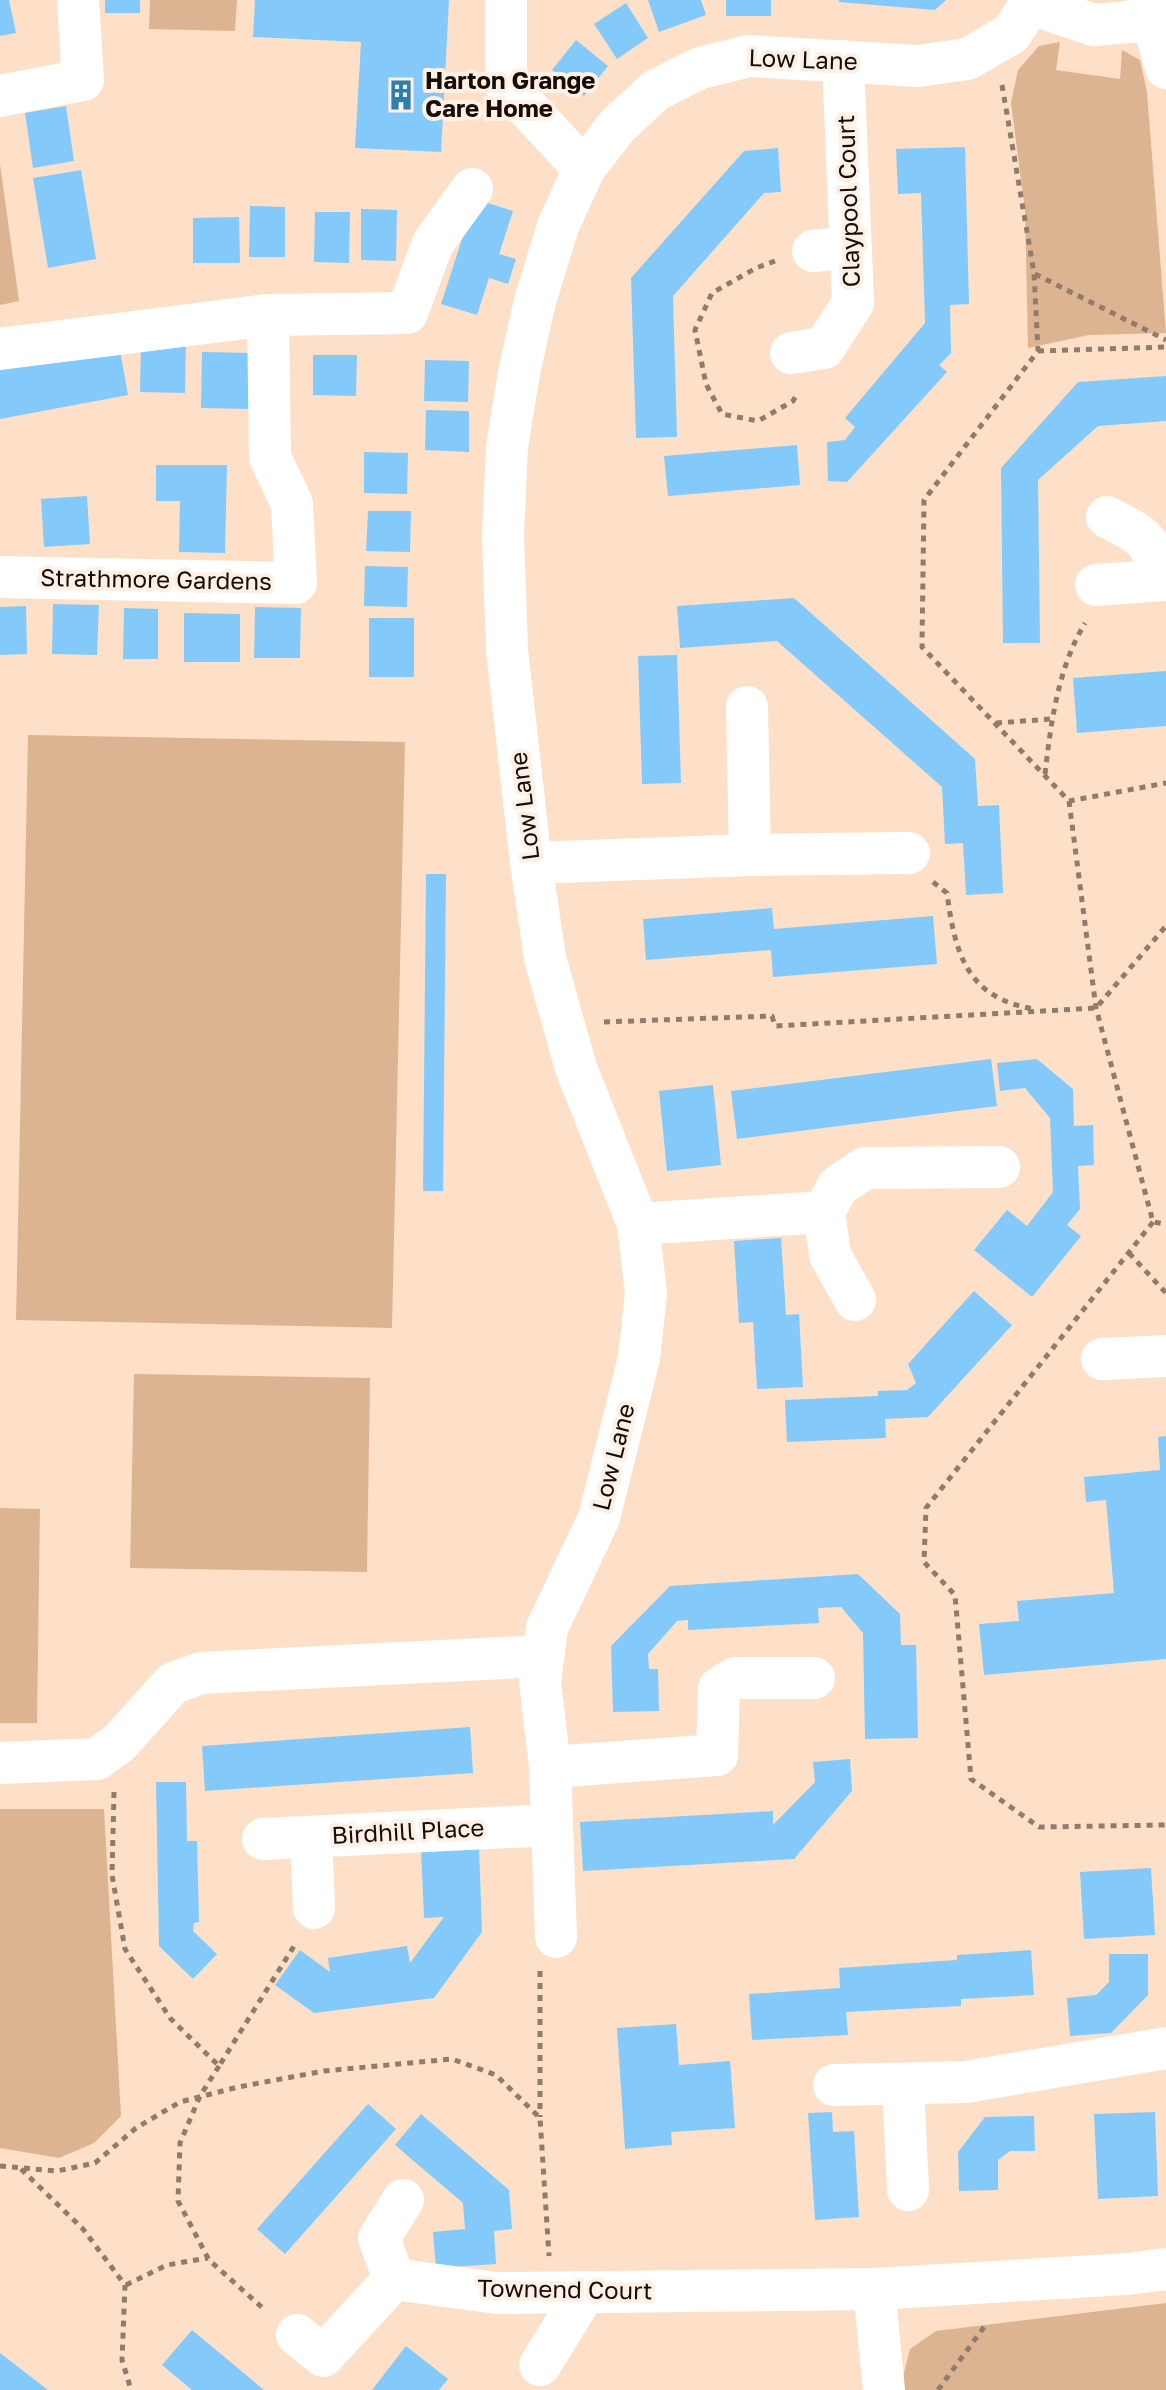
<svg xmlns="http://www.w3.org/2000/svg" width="1166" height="2390" viewBox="0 0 1166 2390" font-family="'Golos Text',sans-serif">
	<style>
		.green { fill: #ddb492 }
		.building { fill: #83cafb }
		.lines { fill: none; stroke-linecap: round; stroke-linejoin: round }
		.path { stroke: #907c6b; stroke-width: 5; stroke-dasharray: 6 6; stroke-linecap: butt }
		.minor { stroke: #fff; stroke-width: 42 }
		.labels { text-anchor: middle; stroke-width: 8; stroke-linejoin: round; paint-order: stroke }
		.street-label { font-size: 24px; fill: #170d05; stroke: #fdf1e7 }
		.poi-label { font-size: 24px; font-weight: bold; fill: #170d05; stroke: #fdf1e7; text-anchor: start }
	</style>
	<rect width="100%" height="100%" fill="#fde0c7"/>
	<g class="green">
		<path d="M150 0H237L235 31 149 29Z"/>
		<path d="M1060 42 1056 70 1120 79 1122 50 1140 60 1147 92 1166 333 1089 335 1028 348 1025 210 1011 103 1018 70 1039 46Z"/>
		<path d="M0 164 19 301 0 305Z"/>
		<path d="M28 735 405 742 392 1328 16 1320Z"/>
		<path d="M134 1374 370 1378 367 1572 130 1568Z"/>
		<path d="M0 1508 40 1509 37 1723H0Z"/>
		<path d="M0 1809H104L121 2116 94 2143 59 2158 0 2148Z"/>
		<path d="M1166 2303V2390H902L901 2384 910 2349 936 2331Z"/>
	</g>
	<g class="building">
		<path d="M0 0H9L16 33 0 36Z"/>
		<rect x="105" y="0" width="35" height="13"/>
		<path d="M255 0H449L441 152 355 148 361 42 253 37Z"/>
		<path d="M648 0H701L706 15 659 32Z"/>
		<rect x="726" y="0" width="45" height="16"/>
		<path d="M839 0H946L935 10 839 2Z"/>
		<path d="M626 3 648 38 617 59 594 24Z"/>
		<path d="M576 40 608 66 584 96 552 70Z"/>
		<path d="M66 106 74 161 33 168 25 113Z"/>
		<path d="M965 147 969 304 950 305 951 353 939 365 947 372 847 482 828 481 827 442 845 440 855 427 845 418 925 323 921 193 898 194 896 149Z"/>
		<path d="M778 148 781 192 764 193 673 296 677 437 636 438 631 278 744 151Z"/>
		<path d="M81 170 96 259 48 268 33 178Z"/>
		<path d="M475 199 513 211 499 254 516 259 508 284 489 278 477 315 441 304Z"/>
		<path d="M250 206 285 207V257H249Z"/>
		<path d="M361 209 397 210 396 261 361 260Z"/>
		<path d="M315 212H350L349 263 314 262Z"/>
		<path d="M239 217 240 263H193V218Z"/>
		<path d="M141 341 186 342 185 393 140 392Z"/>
		<path d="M119 345 128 395 0 419V367Z"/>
		<path d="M202 352 251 353 249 409 201 408Z"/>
		<path d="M313 355H357L356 396 313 395Z"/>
		<path d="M425 360 469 361 468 402 424 401Z"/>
		<path d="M1166 376V421L1098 426 1038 480 1040 643H1003L1001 468 1078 382Z"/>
		<path d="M426 410 469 411V452L425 450Z"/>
		<path d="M797 445 800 485 668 496 664 456Z"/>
		<path d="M364 452 408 453 407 494 364 493Z"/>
		<path d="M156 465H227L225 553 179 552 180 501H156Z"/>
		<path d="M87 496 90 544 44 547 41 499Z"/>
		<path d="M368 511H411L410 552 366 551Z"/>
		<path d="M365 566 408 567 407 607 364 606Z"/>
		<path d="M794 598 975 759 978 806 999 805 1003 893 966 895 963 843 945 844 942 787 777 641 680 648 677 606Z"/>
		<path d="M53 604 99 605 97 655 52 654Z"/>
		<path d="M26 606 27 654 0 655V607Z"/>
		<path d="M255 607 301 608 300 658H254Z"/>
		<path d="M124 608 158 609V659H123Z"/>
		<path d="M184 613 240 614V662H184Z"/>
		<rect x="369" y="618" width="45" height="59"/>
		<path d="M677 655 681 783 642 784 638 656Z"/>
		<path d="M1166 671V726L1077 733 1073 678Z"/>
		<path d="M426 874H446L443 1191H423Z"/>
		<path d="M772 908 774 929 933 916 937 964 773 977 771 950 646 960 643 919Z"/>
		<path d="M991 1059 997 1106 737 1139 731 1091Z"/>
		<path d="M1037 1059 1073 1089 1074 1126 1093 1125 1094 1165 1078 1166 1080 1209 1067 1225 1081 1236 1032 1297 974 1250 1007 1210 1027 1226 1053 1192 1050 1118 1025 1088 1000 1091 997 1063Z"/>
		<path d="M713 1085 721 1165 667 1171 659 1091Z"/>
		<path d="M781 1238 786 1315 799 1314 803 1387 757 1389 753 1322 739 1323 734 1241Z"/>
		<path d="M974 1291 1012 1325 928 1417 885 1419 886 1438 787 1442 785 1400 878 1396V1391L907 1390 916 1383 908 1364Z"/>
		<path d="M1166 1436V1659L984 1675 979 1624 1019 1621 1017 1601 1114 1593 1106 1500 1086 1502 1084 1477 1160 1470 1158 1437Z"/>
		<path d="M858 1574 900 1614 901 1645H916L918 1738 865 1739 863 1633 841 1607 818 1608 819 1623 688 1630V1620L677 1621 648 1654 649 1669H658L659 1711 613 1712 611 1646 670 1586Z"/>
		<path d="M470 1727 473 1773 205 1791 202 1746Z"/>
		<path d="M850 1759 852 1791 794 1859 583 1871 580 1822 773 1811V1825L815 1782 813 1762Z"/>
		<path d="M156 1782H186L187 1841H197L199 1922 194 1923 193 1931 217 1954 193 1979 159 1946Z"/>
		<path d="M479 1847 482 1932 434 1998 314 2013 275 1985 300 1950 330 1972 328 1958 407 1946 410 1963 444 1917 424 1918 421 1849Z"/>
		<path d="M1151 1868 1155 1935 1084 1939 1080 1872Z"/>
		<path d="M1031 1950 1034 1995 961 1999V2006L846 2012 848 2035 752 2040 749 1994 840 1988 839 1968 957 1960V1955Z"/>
		<path d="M1109 1954H1148V1995L1111 2033 1070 2036 1067 1998 1096 1995 1109 1982Z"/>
		<path d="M676 2024 679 2065 730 2061 735 2128 671 2132 672 2145 625 2149 617 2028Z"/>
		<path d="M368 2104 396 2129 285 2254 257 2229Z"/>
		<path d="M832 2112 833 2132 854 2131 859 2217 815 2220 808 2113Z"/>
		<path d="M1155 2112 1158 2196 1098 2199 1094 2114Z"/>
		<path d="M421 2114 509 2190 512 2229 494 2231 496 2264 436 2268 433 2232 465 2229 463 2203 395 2145Z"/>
		<path d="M1034 2116 1035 2151H1010L998 2160V2190L959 2191 958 2152 985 2117Z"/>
		<path d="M192 2330 264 2390H192L162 2365Z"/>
		<path d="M406 2346 448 2379 439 2390H372Z"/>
		<path d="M0 2353 48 2390H0Z"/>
	</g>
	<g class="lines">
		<g class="path">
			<path d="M1002 85 1034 273 1038 351 924 500 922 647 1069 801 1166 783"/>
			<path d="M775 261 756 268 712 293 695 330 706 384 722 414 758 421 793 401 797 394"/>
			<path d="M1035 274 1166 340"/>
			<path d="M1038 351 1166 347"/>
			<path d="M996 723 1051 719"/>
			<path d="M1045 774C1051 722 1058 668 1085 623"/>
			<path d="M1069 801 1096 1008 1153 1222 1166 1224"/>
			<path d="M933 882 947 893C955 954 967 998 1034 1009"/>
			<path d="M604 1022 772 1016 775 1026 1096 1008 1166 926"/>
			<path d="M1153 1222 926 1508 924 1562 955 1595 971 1779 1039 1827 1166 1825"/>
			<path d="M1129 1253 1166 1293"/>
			<path d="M114 1792 112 1875 125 1949 170 2018 219 2066 296 1943"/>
			<path d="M540 1971V2117"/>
			<path d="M219 2066 200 2096 180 2143 178 2201 209 2260 266 2311"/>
			<path d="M0 2166 57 2171 95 2163 136 2128 180 2102 238 2087 324 2071 452 2059 496 2075 540 2118 549 2256"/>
			<path d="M21 2169 83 2229 125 2285 122 2360 131 2390"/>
			<path d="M126 2285 167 2265 208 2258"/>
			<path d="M938 2390 987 2323"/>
		</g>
		<g class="minor">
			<path d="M506 0V85L584 169"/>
			<path d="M1147 0 1166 68"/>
			<path d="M1031 4 1094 25 1153 20"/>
			<path d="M0 96 83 80 78 0"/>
			<path d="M813 251 851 247"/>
			<path d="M268 315 407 313 433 243 472 189"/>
			<path d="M0 349 268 315 270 457 292 504 296 583 0 577"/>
			<path d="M791 353 824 348 853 303 843 61"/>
			<path d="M1107 517C1144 536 1152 539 1161 580"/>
			<path d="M1096 585 1166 580"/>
			<path d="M747 707 750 855"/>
			<path d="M531 863 750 855 909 853"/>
			<path d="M638 1224 824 1212"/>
			<path d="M855 1300 830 1255 824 1212 838 1186 865 1168 999 1167"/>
			<path d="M1102 1359 1166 1356"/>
			<path d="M0 1763 97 1759 120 1742 173 1683 201 1673 543 1656"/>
			<path d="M550 1767 717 1755 719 1688 735 1678H814"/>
			<path d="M311 1837 314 1908"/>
			<path d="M263 1839 552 1825"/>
			<path d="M556 1937 550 1767 540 1682 547 1628 599 1518 639 1358 646 1293 638 1224 576 1068 545 958 531 863 507 650 503 536 507 446 519 373 535 301 558 226 584 169 617 126 656 90 700 68 749 56 918 66 967 59 1011 34 1033 0"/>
			<path d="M903 2084 908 2190"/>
			<path d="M834 2085 966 2082 1166 2048"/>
			<path d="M394 2279 379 2238 403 2200"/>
			<path d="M874 2289 884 2390"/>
			<path d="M297 2335 323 2356 394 2279 497 2293 874 2289 1127 2274 1166 2269"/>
			<path d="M540 2365 585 2292"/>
		</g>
	</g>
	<defs>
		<g id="building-bare" transform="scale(2.4)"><path d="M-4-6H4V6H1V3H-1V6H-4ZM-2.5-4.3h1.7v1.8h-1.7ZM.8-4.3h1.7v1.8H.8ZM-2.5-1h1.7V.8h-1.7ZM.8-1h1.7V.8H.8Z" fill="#2e7fb0" stroke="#fdf1e7" stroke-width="2.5" paint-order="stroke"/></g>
	</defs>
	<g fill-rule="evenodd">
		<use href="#building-bare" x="401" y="95"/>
	</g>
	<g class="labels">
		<g class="street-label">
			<text transform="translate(803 60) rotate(2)" y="8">Low Lane</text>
			<text transform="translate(849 201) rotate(-92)" y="8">Claypool Court</text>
			<text transform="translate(156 580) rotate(1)" y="8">Strathmore Gardens</text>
			<text transform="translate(525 806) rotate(-97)" y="8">Low Lane</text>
			<text transform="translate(614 1457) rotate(-76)" y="8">Low Lane</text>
			<text transform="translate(408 1832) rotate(-3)" y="8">Birdhill Place</text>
			<text transform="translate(565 2290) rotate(1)" y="8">Townend Court</text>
		</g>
		<g class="poi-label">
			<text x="425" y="89">Harton Grange<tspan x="425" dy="28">Care Home</tspan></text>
		</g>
	</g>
</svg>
